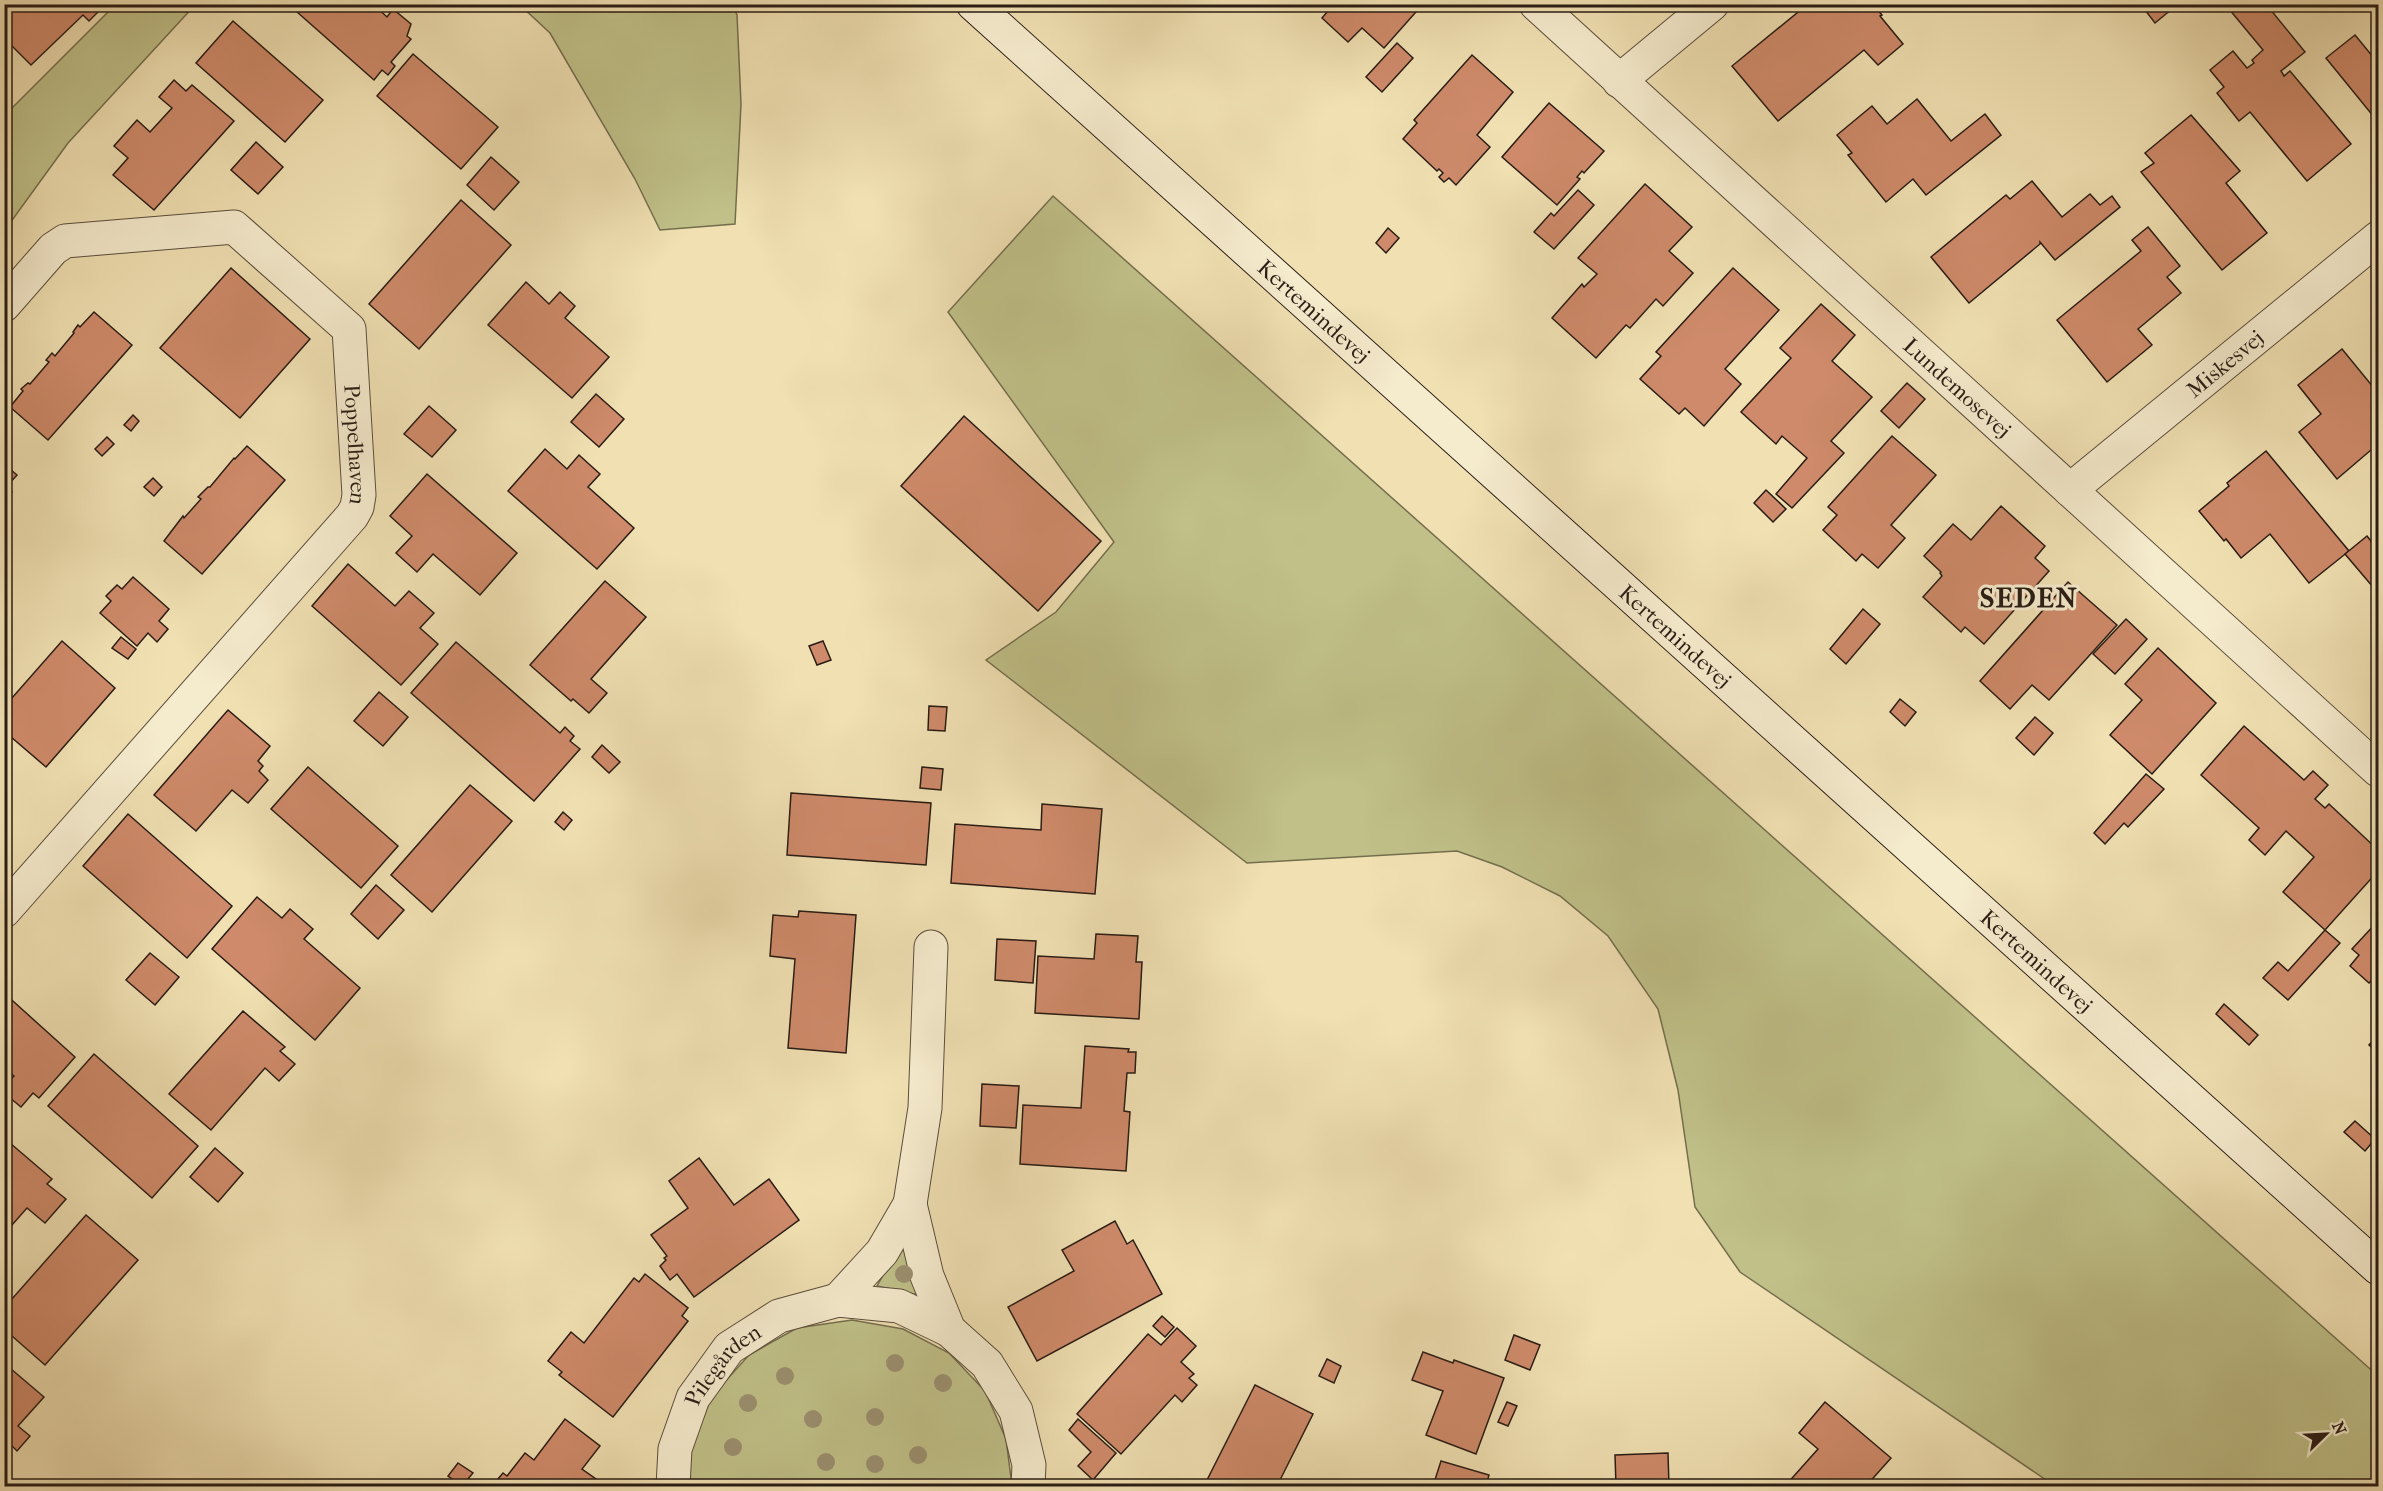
<svg xmlns="http://www.w3.org/2000/svg" width="2383" height="1491" viewBox="0 0 2383 1491" font-family="'IM FELL French Canon',serif">
	<style>
		.green { fill: #c0c088; stroke: #746e4e; stroke-width: 1.5 }
		.building { fill: #ce8a6a; stroke: #291c15; stroke-width: 1.5 }
		.lines { fill: none; stroke-linecap: round; stroke-linejoin: round }
		.street-casing { stroke: #5b4d3c; stroke-width: 35 }
		.secondary-casing { stroke: #291c15; stroke-width: 35 }
		.street { stroke: #f5ebcd; stroke-width: 33 }
		.secondary { stroke: #f5ebcd; stroke-width: 33 }
		.tree { fill: #9b8f6f }
		.labels { text-anchor: middle; stroke-width: 6; stroke-linejoin: round; paint-order: stroke }
		.street-label { font-size: 22px; fill: #291c15; stroke: #f5ebcd }
		.district-label { font-size: 28px; font-weight: bold; letter-spacing: 1.5px; fill: #291c15; stroke: #f5ebcd }
	</style>
	<rect width="100%" height="100%" fill="#f0e0b2"/>
	<filter id="stains"><feTurbulence type="fractalNoise" baseFrequency=".00333" numOctaves="4"/><feColorMatrix values="0 0 0 0 .2 0 0 0 0 .09 0 0 0 0 .02 0 0 0 .5 -.17"/></filter>
	<radialGradient id="worn" r=".72"><stop offset=".6" stop-color="#630" stop-opacity="0"/><stop offset="1" stop-color="#630" stop-opacity=".3"/></radialGradient>
	<g class="green">
		<path d="M116 4 195 5 68 143 5 230V115Z"/>
		<path d="M520 5H733L737 15 741 104 735 224 660 230 635 179 550 33Z"/>
		<path d="M1053 196 2378 1376V1486H2055L1740 1272 1695 1207 1678 1090 1658 1009 1608 936 1560 896 1502 867 1457 851 1247 863 986 660 1056 612 1114 542 948 312Z"/>
		<path d="M907 1233 919 1295 877 1286Z"/>
		<path d="M852 1320 903 1329 949 1353 985 1391 1006 1439 1012 1486H689L691 1447 712 1396 749 1355 797 1328Z"/>
	</g>
	<g class="building">
		<path d="M4 4H101L103 7 89 21 83 15 31 65 4 38Z"/>
		<path d="M288 4H373L387 17 393 9 411 24 407 36 411 39 391 62 395 66 388 75 382 70 374 80Z"/>
		<path d="M1334 4H1423L1384 48 1362 28 1348 42 1322 18Z"/>
		<path d="M1808 4H1876V8L1882 15 1880 16 1903 44 1878 65 1864 50 1778 121 1732 66Z"/>
		<path d="M2144 4H2168L2172 9 2155 23 2142 6Z"/>
		<path d="M2234 4H2266L2305 52 2281 71 2284 76 2290 71 2351 144 2307 181 2250 112 2239 121 2217 93 2224 87 2210 70 2233 51 2247 68 2254 63 2252 60 2263 50 2229 9Z"/>
		<path d="M233 21 323 100 285 142 196 63Z"/>
		<path d="M2355 35 2378 63V122L2326 58Z"/>
		<path d="M1397 43 1413 58 1382 92 1366 77Z"/>
		<path d="M413 54 498 127 461 169 377 96Z"/>
		<path d="M1472 55 1513 92 1477 135 1490 147 1456 185 1449 178 1444 182 1439 177 1443 173 1439 169 1437 171 1403 139 1417 123 1414 120Z"/>
		<path d="M174 80 186 91 192 85 234 121 154 210 113 175 128 158 114 146 137 120 150 132 172 108 159 97Z"/>
		<path d="M1917 99 1951 141 1985 114 2001 135 1926 195 1913 179 1886 202 1848 155 1852 153 1837 135 1872 106 1887 124Z"/>
		<path d="M1549 103 1604 151 1584 173 1582 171 1577 177 1580 179 1557 205 1502 157Z"/>
		<path d="M2191 115 2240 171 2226 183 2267 233 2222 270 2141 172 2154 163 2145 153Z"/>
		<path d="M256 142 283 167 258 194 231 170Z"/>
		<path d="M491 157 519 182 494 210 467 185Z"/>
		<path d="M2032 181 2062 217 2090 194 2100 205 2112 196 2120 207 2055 260 2040 242V244L1969 303 1931 257 2006 195 2010 199Z"/>
		<path d="M1645 184 1692 227 1669 251 1693 273 1663 306 1656 299 1630 328 1626 325 1596 358 1552 318 1582 284 1584 287 1597 274 1578 258Z"/>
		<path d="M1578 190 1594 205 1554 249 1534 232 1551 213 1554 216Z"/>
		<path d="M461 200 511 245 419 349 369 304Z"/>
		<path d="M2148 227 2180 266 2167 277 2181 293 2138 329 2152 345 2107 382 2057 320 2141 251 2132 240Z"/>
		<path d="M1388 228 1399 238 1386 253 1376 243Z"/>
		<path d="M231 268 310 339 240 418 160 348Z"/>
		<path d="M1733 268 1779 310 1725 369 1741 384 1704 426 1685 408 1679 414 1640 379 1661 356 1656 352Z"/>
		<path d="M526 282 549 304 560 292 575 306 565 318 609 357 572 398 488 325Z"/>
		<path d="M1821 304 1855 335 1832 361 1872 397 1831 441 1844 453 1792 508 1776 494 1807 458 1782 436 1776 444 1741 412 1791 358 1780 348Z"/>
		<path d="M94 312 132 345 48 440 10 407 23 391 21 389 28 383 30 384 49 362 46 360 52 353 55 356 74 333 73 332 78 325 80 327Z"/>
		<path d="M2342 349 2378 393V444L2337 479 2299 432 2321 414 2298 385Z"/>
		<path d="M1907 383 1925 399 1899 428 1881 411Z"/>
		<path d="M596 394 624 419 599 447 571 422Z"/>
		<path d="M429 406 456 430 432 457 404 434Z"/>
		<path d="M133 415 139 421 131 431 124 425Z"/>
		<path d="M964 416 1101 541 1038 611 901 486Z"/>
		<path d="M1892 436 1936 475 1891 525 1905 538 1878 568 1862 554 1856 561 1823 530 1837 515 1828 507Z"/>
		<path d="M107 437 114 444 102 456 95 449Z"/>
		<path d="M247 446 285 480 202 574 164 541 183 516 184 518 201 499 198 497 208 487H210L234 458 235 459Z"/>
		<path d="M545 449 567 469 579 455 600 474 588 487 634 528 597 569 508 491Z"/>
		<path d="M2266 451 2349 551 2309 583 2270 534 2241 558 2226 539 2224 541 2199 511 2229 486 2227 483Z"/>
		<path d="M4 464 17 475 6 487 12 492 4 500Z"/>
		<path d="M427 474 517 553 480 595 433 554 417 572 396 553 412 536 390 516Z"/>
		<path d="M153 478 162 487 154 496 144 487Z"/>
		<path d="M1766 490 1786 509 1773 522 1754 503Z"/>
		<path d="M2001 506 2045 546 2035 558 2049 571 1984 644 1965 627 1961 632 1923 597 1942 576 1940 573 1941 572 1924 556 1953 524 1971 540Z"/>
		<path d="M2367 536 2378 550V593L2345 554Z"/>
		<path d="M348 564 395 606 409 591 434 613 420 628 438 644 401 685 312 606Z"/>
		<path d="M133 577 169 609 159 621 168 629 157 642 148 633 137 646 100 613 111 601 106 596 117 585 122 589Z"/>
		<path d="M605 581 646 617 591 679 607 693 589 713 573 699 571 701 530 665Z"/>
		<path d="M2068 582 2117 625 2049 700 2032 685 2010 709 1980 681Z"/>
		<path d="M1863 609 1880 624 1846 664 1830 649Z"/>
		<path d="M2126 619 2147 639 2115 674 2093 654Z"/>
		<path d="M121 637 136 649 128 659 112 648Z"/>
		<path d="M62 641 115 688 46 767 4 731V707Z"/>
		<path d="M823 641 831 660 817 665 809 646Z"/>
		<path d="M456 642 560 733 565 727 574 736 570 741 580 749 534 801 411 693Z"/>
		<path d="M2158 648 2216 703 2152 774 2110 735 2142 700 2125 684Z"/>
		<path d="M379 692 408 717 383 746 354 721Z"/>
		<path d="M1900 699 1916 712 1905 726 1890 712Z"/>
		<path d="M929 706 947 707 945 731 928 730Z"/>
		<path d="M228 710 270 746 258 761 263 766 259 771 268 780 248 803 232 790 196 831 154 795Z"/>
		<path d="M2035 717 2053 733 2034 755 2016 738Z"/>
		<path d="M2244 726 2304 780 2313 771 2328 785 2315 799 2325 808 2329 804 2378 850V871L2325 930 2283 892 2314 857 2286 831 2265 855 2249 840 2259 828 2201 775Z"/>
		<path d="M602 745 620 762 609 773 592 757Z"/>
		<path d="M308 767 398 846 361 888 271 809Z"/>
		<path d="M922 767 943 769 941 790 920 788Z"/>
		<path d="M2146 774 2164 789 2128 827 2124 823 2105 844 2094 833Z"/>
		<path d="M470 785 512 821 432 912 391 875Z"/>
		<path d="M791 793 931 803 926 865 787 855Z"/>
		<path d="M1042 804 1102 809 1095 894 951 883 955 824 1041 830Z"/>
		<path d="M563 812 572 820 564 830 555 822Z"/>
		<path d="M128 814 232 906 187 958 83 866Z"/>
		<path d="M376 885 404 910 378 939 351 914Z"/>
		<path d="M257 897 282 918 290 909 313 929 304 939 360 988 315 1040 212 949Z"/>
		<path d="M799 911 856 915 846 1053 788 1048 795 959 770 956 773 915 798 917Z"/>
		<path d="M2377 922 2378 924V974L2369 983 2350 966 2359 955 2352 949Z"/>
		<path d="M2325 930 2340 943 2288 1000 2263 978 2278 962 2288 971Z"/>
		<path d="M1096 934 1138 936 1136 962H1142L1139 1019 1035 1013 1038 956 1094 959Z"/>
		<path d="M997 939 1036 941 1033 983 995 980Z"/>
		<path d="M150 953 179 977 155 1005 126 980Z"/>
		<path d="M4 993 75 1057 39 1098 33 1093 21 1107 4 1093V1086L14 1076 4 1067Z"/>
		<path d="M2224 1004 2258 1035 2249 1045 2216 1014Z"/>
		<path d="M243 1011 285 1047 280 1051 295 1064 279 1081 265 1068 211 1130 169 1094Z"/>
		<path d="M2378 1035V1053L2369 1045Z"/>
		<path d="M1085 1046 1129 1049 1128 1052H1136L1135 1073H1127L1124 1111 1130 1112 1126 1171 1020 1164 1023 1105 1081 1108Z"/>
		<path d="M94 1054 198 1146 152 1198 48 1106Z"/>
		<path d="M982 1084 1019 1086 1016 1128 980 1126Z"/>
		<path d="M2355 1121 2375 1139 2365 1151 2344 1132Z"/>
		<path d="M10 1143 52 1179 47 1184 66 1199 45 1223 27 1208 4 1234V1150Z"/>
		<path d="M215 1148 243 1173 218 1202 190 1177Z"/>
		<path d="M699 1158 734 1205 769 1179 799 1220 694 1297 677 1274 670 1280 660 1266 666 1260 664 1258 667 1256 651 1235 688 1208 669 1181Z"/>
		<path d="M86 1215 138 1260 45 1365 4 1329V1308Z"/>
		<path d="M1115 1221 1127 1244 1133 1240 1162 1294 1037 1361 1008 1307 1074 1271 1062 1250Z"/>
		<path d="M645 1274 688 1308 682 1316 688 1321 613 1417 559 1375 562 1372 548 1361 571 1332 584 1343 634 1278 639 1282Z"/>
		<path d="M1162 1316 1174 1327 1165 1337 1153 1326Z"/>
		<path d="M1177 1328 1196 1346 1181 1362 1194 1374 1189 1378 1197 1385 1182 1402 1175 1395 1121 1454 1077 1414 1148 1334 1161 1345Z"/>
		<path d="M1514 1335 1540 1345 1530 1370 1505 1360Z"/>
		<path d="M1423 1352 1453 1363 1454 1360 1504 1378 1476 1454 1426 1435 1443 1391 1412 1380Z"/>
		<path d="M1327 1359 1341 1366 1334 1383 1319 1376Z"/>
		<path d="M4 1363 44 1397 18 1426 30 1436 17 1451 6 1440 4 1442Z"/>
		<path d="M1255 1385 1313 1414 1277 1486H1204Z"/>
		<path d="M1507 1402 1517 1406 1508 1426 1498 1422Z"/>
		<path d="M1825 1402 1891 1458 1866 1486H1785L1818 1449 1799 1433Z"/>
		<path d="M565 1419 600 1446 582 1469 606 1486H492L503 1473 507 1476 525 1453 534 1460Z"/>
		<path d="M1078 1419 1116 1453 1093 1480 1078 1466 1091 1452 1069 1430Z"/>
		<path d="M1668 1453 1669 1486H1616L1615 1455Z"/>
		<path d="M1441 1461 1489 1475 1486 1486H1433Z"/>
		<path d="M458 1463 473 1473 462 1486 448 1476Z"/>
	</g>
	<g class="lines">
		<g class="street-casing">
			<g id="street">
				<path id="s1" d="M1536 4 2378 770"/>
				<path d="M1619 81 1712 4"/>
				<path id="s2" d="M4 305 53 249 65 241 234 227 349 329 359 495 357 507 352 516 4 911"/>
				<path id="s3" d="M2070 490 2378 238"/>
				<path d="M910 1204 927 1276 949 1330"/>
				<path d="M838 1300 882 1252 910 1204 925 1108 931 947"/>
				<path id="s4" d="M673 1486 675 1449 693 1398 729 1348 779 1316 838 1300 899 1306 949 1330 987 1364 1016 1411 1029 1465 1028 1486"/>
			</g>
		</g>
		<g class="secondary-casing">
			<g id="secondary">
				<path id="s5" d="M973 4 2378 1268"/>
			</g>
		</g>
		<use href="#street" class="street"/>
		<use href="#secondary" class="secondary"/>
	</g>
	<g class="tree">
		<circle cx="904" cy="1274" r="9"/>
		<circle cx="895" cy="1363" r="9"/>
		<circle cx="785" cy="1376" r="9"/>
		<circle cx="943" cy="1383" r="9"/>
		<circle cx="748" cy="1403" r="9"/>
		<circle cx="875" cy="1417" r="9"/>
		<circle cx="813" cy="1419" r="9"/>
		<circle cx="733" cy="1447" r="9"/>
		<circle cx="918" cy="1455" r="9"/>
		<circle cx="826" cy="1462" r="9"/>
		<circle cx="875" cy="1464" r="9"/>
	</g>
	<g class="labels">
		<g class="street-label">
			<text dy="8" stroke="none"><textPath href="#s5" startOffset="459">Kertemindevej</textPath></text>
			<text dy="8" stroke="none"><textPath href="#s3" startOffset="200">Miskesvej</textPath></text>
			<text dy="8" stroke="none"><textPath href="#s1" startOffset="570">Lundemosevej</textPath></text>
			<text dy="8" stroke="none"><textPath href="#s2" startOffset="528">Poppelhaven</textPath></text>
			<text dy="8" stroke="none"><textPath href="#s5" startOffset="945">Kertemindevej</textPath></text>
			<text dy="8" stroke="none"><textPath href="#s5" startOffset="1431">Kertemindevej</textPath></text>
			<text dy="8" stroke="none"><textPath href="#s4" startOffset="136">Pilegården</textPath></text>
		</g>
		<g class="district-label">
			<text x="2029" y="607">SEDEN</text>
		</g>
	</g>
	<rect width="2383" height="1491" fill="none" stroke="#f0e0b2" stroke-width="24"/>
	<rect x="6" y="6" width="2371" height="1479" fill="none" stroke="#291c15" stroke-width="3"/>
	<rect x="12" y="12" width="2359" height="1467" fill="none" stroke="#291c15" stroke-width="1.5"/>
	<g transform="translate(2326 1434) rotate(66)" stroke="#f5ebcd" stroke-width="4.5" paint-order="stroke">
	<path d="M0-4.5L10 22L0 15L-10 22Z" fill="#291c15"/>
	<text y="-9" font-size="16" font-weight="bold" text-anchor="middle" fill="#291c15">N</text>
	</g>
	<rect width="100%" height="100%" filter="url(#stains)"/>
	<rect width="100%" height="100%" fill="url(#worn)"/>
</svg>
